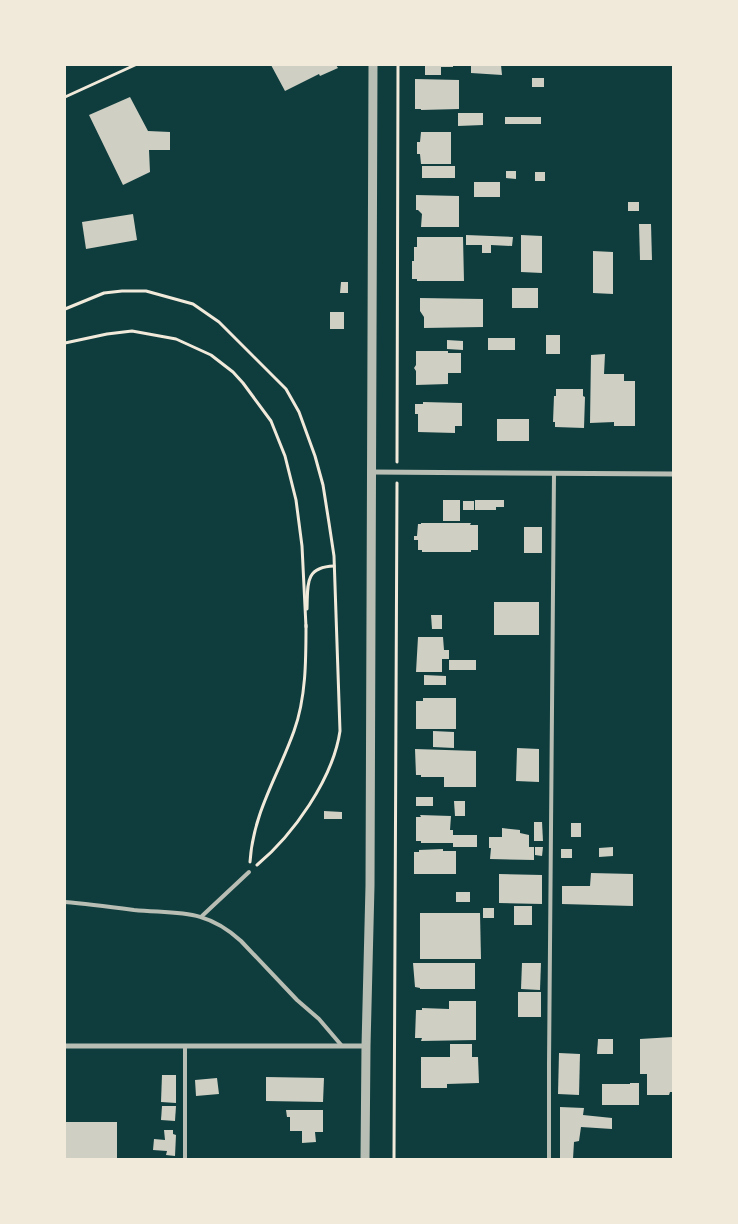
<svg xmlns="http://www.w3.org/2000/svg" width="738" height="1224" viewBox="0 0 738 1224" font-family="'PT Serif',serif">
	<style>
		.building { fill: #cfcfc3 }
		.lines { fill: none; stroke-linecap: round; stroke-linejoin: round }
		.path { stroke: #f1e9da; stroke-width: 3 }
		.service { stroke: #b8beb3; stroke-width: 4 }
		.minor { stroke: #b8beb3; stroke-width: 5 }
		.tertiary { stroke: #b8beb3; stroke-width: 9 }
	</style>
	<rect width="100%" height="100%" fill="#0f3d3e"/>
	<g class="building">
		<path d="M271 65H336L338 68 320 76 319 74 285 91Z"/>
		<path d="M453 65V67H441V75H425V66Z"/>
		<path d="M471 65H501L502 75 471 73Z"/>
		<rect x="532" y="78" width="12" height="9"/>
		<path d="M415 79 459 80V109L421 110V109H415Z"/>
		<path d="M130 97 148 131 170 132V150H149L150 172 123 185 89 115Z"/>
		<path d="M458 113H483V125L458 126Z"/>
		<rect x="505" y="117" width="36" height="7"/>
		<path d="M421 132H451V164H421L420 154H417V142H420Z"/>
		<rect x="422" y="166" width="33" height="12"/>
		<path d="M506 171H516V179L506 178Z"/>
		<rect x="535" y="172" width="10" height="9"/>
		<rect x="474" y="182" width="26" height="15"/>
		<path d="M416 195 459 196V227H421L422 214 418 210H416Z"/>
		<rect x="628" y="202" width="11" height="9"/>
		<path d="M133 214 137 240 86 249 82 222Z"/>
		<path d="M639 224H651L652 260H640Z"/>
		<path d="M466 235 513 237 512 246 491 245V253H482V245H466Z"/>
		<path d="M521 235 542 236V273L521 272Z"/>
		<path d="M417 237H463L464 281H417V279H412V261H414V247H417Z"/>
		<path d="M593 251 613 252V294L593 293Z"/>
		<path d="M341 282H348V293H340Z"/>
		<rect x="512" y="288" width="26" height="20"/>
		<path d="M420 298 483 299V327L424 328V317L420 311Z"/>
		<rect x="330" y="312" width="14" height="17"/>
		<rect x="546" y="335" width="14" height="19"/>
		<rect x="488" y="338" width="27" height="12"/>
		<path d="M447 340 463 341V350L447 349Z"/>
		<path d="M416 351H448V353H461V373H448V384L416 385V371L414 368 416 365Z"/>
		<path d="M605 354 604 374H624V381H635V426H614V422L590 423 591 355Z"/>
		<path d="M556 389H583V396L585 397 584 428 555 427V422H553L554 396H556Z"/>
		<path d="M423 402 462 403V426H455V433L418 432V414H415V404H423Z"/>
		<rect x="497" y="419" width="32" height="22"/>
		<rect x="443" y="500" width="17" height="21"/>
		<path d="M475 500H504V507H496V510H475Z"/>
		<rect x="463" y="501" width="11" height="9"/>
		<path d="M421 523H471L470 525H478V550H471V552H422V550H418V540H414V536H417L418 524H421Z"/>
		<rect x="524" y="527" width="18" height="26"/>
		<rect x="494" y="602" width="45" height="33"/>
		<path d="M431 615H442V629H432Z"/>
		<path d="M418 637H443L444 650H449V659H442V672H416Z"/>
		<rect x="449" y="660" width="27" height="10"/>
		<path d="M424 675 446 676V685H424Z"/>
		<path d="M423 698H456V729H416V701H423Z"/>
		<path d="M433 731 454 732V748L433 747Z"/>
		<path d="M517 748 539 749V782L516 781Z"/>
		<path d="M415 749 476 751V787H444V777H421V775H416Z"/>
		<rect x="416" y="797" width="17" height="9"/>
		<path d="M454 801H465V816H455Z"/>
		<path d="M324 811 342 812V819H324Z"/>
		<path d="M420 815 451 816 450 830H453V835H477V847H453V843H421V841H416V817H421Z"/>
		<path d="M534 822H542L543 841H534Z"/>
		<rect x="571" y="823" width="10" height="14"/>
		<path d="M502 828 520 830V833L529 835V847H534V860L490 859 491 848H489V837H502Z"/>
		<path d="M535 847H543L542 856 535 855Z"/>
		<path d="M613 847V856L599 857V848Z"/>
		<path d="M443 849V851H456V874H414V852H419V850Z"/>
		<rect x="561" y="849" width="11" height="9"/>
		<path d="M591 873 633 874V906L562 904V886H590Z"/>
		<path d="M499 874 542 875V904L499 903Z"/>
		<rect x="456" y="892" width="14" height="10"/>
		<rect x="514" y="906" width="18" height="19"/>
		<rect x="483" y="908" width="11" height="10"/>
		<path d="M420 913H480L481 959H420Z"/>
		<path d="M413 963H475V989H420V988L415 987Z"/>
		<path d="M522 963H541L540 990 521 989Z"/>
		<rect x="518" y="992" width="23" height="25"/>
		<path d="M449 1001H476V1040L421 1041 422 1038H415L416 1010H422V1008L449 1009Z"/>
		<path d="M673 1037V1092H670L669 1095H647V1074H640V1039Z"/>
		<path d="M598 1039H613V1054H597Z"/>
		<path d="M450 1044H472V1057H478L479 1083 447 1084V1088H421V1057H450Z"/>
		<path d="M559 1053 580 1054 579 1095 558 1094Z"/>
		<path d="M162 1075H176V1103L161 1102Z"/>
		<path d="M266 1077 324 1078 323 1102 266 1101Z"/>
		<path d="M217 1078 219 1094 196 1096 195 1080Z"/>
		<path d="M630 1083H639V1105H602V1084H630Z"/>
		<path d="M162 1106H176L175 1121 161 1120Z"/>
		<path d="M560 1107 584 1108 583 1115 612 1118V1129L581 1127 579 1141 574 1142 573 1159H560Z"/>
		<path d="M286 1110H323V1132H315L316 1142 302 1143V1131H290V1117H287Z"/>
		<rect x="65" y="1122" width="52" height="36"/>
		<path d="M164 1130H173V1134L176 1135 175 1156 166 1155 167 1151 153 1150 154 1139 165 1140Z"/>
	</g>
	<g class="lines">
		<g class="path">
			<path d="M65 97 135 65"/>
			<path d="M65 309 104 293 122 291H146L193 304 219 322 286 389 299 412 315 456 323 485 329 523 334 556 340 731C333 779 293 835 257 865"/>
			<path d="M65 343 107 334 132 331 176 339 211 355 233 372 243 383 271 421 285 456 296 500 302 546 306 627"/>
			<path d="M397 462 398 65"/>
			<path d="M307 609C308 585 304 567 334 566"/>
			<path d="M250 862C253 813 278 776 294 731 306 698 306 660 306 625"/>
			<path d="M394 1159 397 483"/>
		</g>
		<g class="service">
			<path d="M65 902C88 904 111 907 134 910 178 914 205 908 241 941L297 1000 319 1019 342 1046"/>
			<path d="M202 916 249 872"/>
			<path d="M185 1046V1159"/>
			<path d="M549 1159V1065L554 473"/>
		</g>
		<g class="minor">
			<path d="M371 472 673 474"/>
			<path d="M65 1046H366"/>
		</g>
		<path class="tertiary" d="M365 1159 366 1046 370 886 373 65"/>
	</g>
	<rect width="738" height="1224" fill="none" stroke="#f1e9da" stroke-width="132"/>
</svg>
